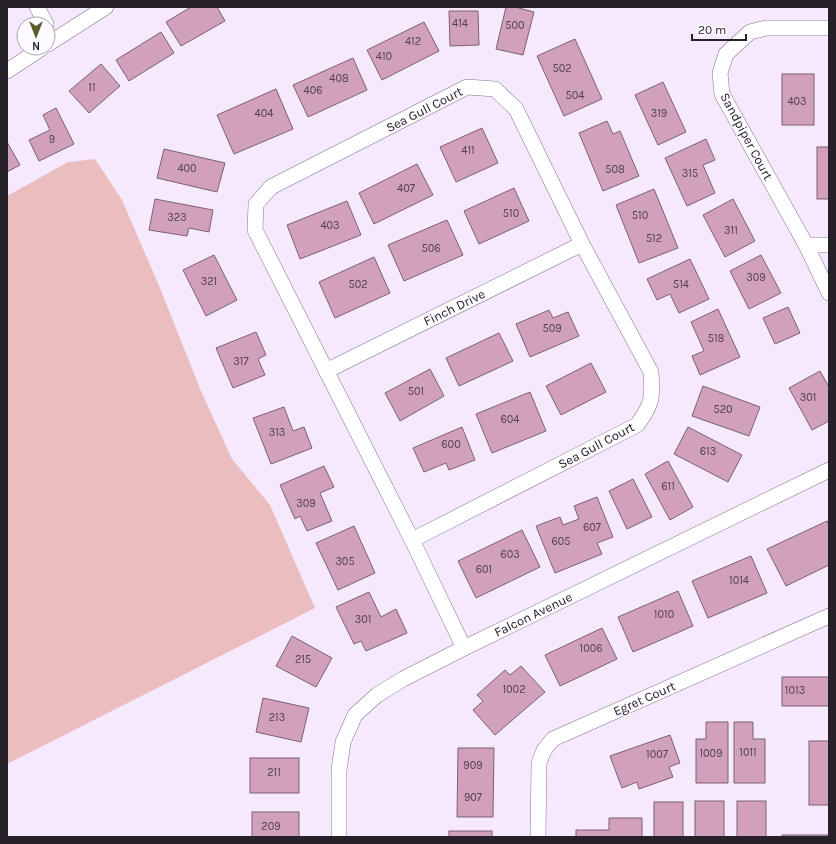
<svg xmlns="http://www.w3.org/2000/svg" width="836" height="844" viewBox="0 0 836 844" font-family="Karla,sans-serif">
	<style>
		.green { fill: #eabebf }
		.building { fill: #d1a0ba; stroke: #7c616f }
		.lines { fill: none; stroke-linecap: round; stroke-linejoin: round }
		.street-casing { stroke: #83748b; stroke-width: 16 }
		.street { stroke: #fff; stroke-width: 15 }
		.labels { text-anchor: middle; stroke-width: 3; stroke-linejoin: round; paint-order: stroke }
		.number-label { font-size: 11px; fill: #52414e }
		.street-label { font-size: 13px; fill: #27212a; stroke: #fdfaff }
	</style>
	<rect width="100%" height="100%" fill="#f6e8fd"/>
	<path class="green" d="M95 159 122 200 160 288 201 391 232 459 270 505 315 608 7 764V196L68 162Z"/>
	<g class="building">
		<path d="M191 7H217L225 21 181 46 166 22Z"/>
		<path d="M506 7H515L534 12 523 55 496 49Z"/>
		<path d="M449 11H478L479 45 450 46Z"/>
		<path d="M424 22 439 51 382 80 367 50Z"/>
		<path d="M161 32 174 53 129 81 116 60Z"/>
		<path d="M575 39 602 99 564 116 537 56Z"/>
		<path d="M353 58 367 90 308 117 293 85Z"/>
		<path d="M101 64 120 86 89 113 69 91Z"/>
		<rect x="782" y="74" width="32" height="51"/>
		<path d="M663 82 686 132 658 145 635 95Z"/>
		<path d="M276 89 293 129 234 154 217 115Z"/>
		<path d="M56 108 74 144 39 161 29 140 50 130 43 115Z"/>
		<path d="M607 121 613 134 620 131 639 176 603 191 579 133Z"/>
		<path d="M482 128 498 163 456 182 440 147Z"/>
		<path d="M706 139 715 160 703 165 715 193 687 206 665 158Z"/>
		<path d="M7 142 20 165 7 172Z"/>
		<rect x="817" y="147" width="12" height="52"/>
		<path d="M164 149 225 163 217 192 157 178Z"/>
		<path d="M417 164 433 195 374 224 359 193Z"/>
		<path d="M514 188 529 221 479 244 464 211Z"/>
		<path d="M654 189 678 248 639 263 616 205Z"/>
		<path d="M155 199 213 210 209 232 189 228 187 236 149 230Z"/>
		<path d="M733 199 755 241 725 257 703 215Z"/>
		<path d="M347 201 361 235 300 259 287 225Z"/>
		<path d="M447 220 463 255 404 281 388 245Z"/>
		<path d="M214 255 237 300 206 316 183 270Z"/>
		<path d="M761 255 781 293 749 309 730 271Z"/>
		<path d="M374 257 390 293 335 318 319 282Z"/>
		<path d="M690 259 709 299 679 313 670 294 657 300 647 279Z"/>
		<path d="M788 307 800 333 775 344 763 318Z"/>
		<path d="M718 309 740 357 700 375 692 356 704 351 691 322Z"/>
		<path d="M549 310 553 318 568 312 579 336 530 357 516 324Z"/>
		<path d="M256 332 266 355 258 359 265 375 233 388 216 348Z"/>
		<path d="M499 333 513 361 459 386 446 358Z"/>
		<path d="M591 363 606 392 561 415 546 386Z"/>
		<path d="M430 369 444 396 400 421 385 393Z"/>
		<path d="M820 371 829 387V421L812 430 789 388Z"/>
		<path d="M703 386 760 407 749 436 692 416Z"/>
		<path d="M530 392 546 431 492 453 476 414Z"/>
		<path d="M284 407 293 431 304 427 312 448 271 464 253 418Z"/>
		<path d="M462 427 475 460 449 470 446 463 424 472 413 448Z"/>
		<path d="M688 427 742 455 728 482 674 454Z"/>
		<path d="M668 461 693 507 670 520 645 474Z"/>
		<path d="M324 466 334 487 320 493 332 521 307 531 300 516 295 519 280 485Z"/>
		<path d="M633 479 652 517 627 529 609 491Z"/>
		<path d="M597 497 613 537 597 543 602 554 555 573 536 526 560 517 563 525 579 519 574 506Z"/>
		<path d="M827 521 829 526V565L786 586 767 549Z"/>
		<path d="M354 526 375 573 338 590 316 543Z"/>
		<path d="M522 530 540 567 476 598 458 561Z"/>
		<path d="M751 556 767 593 708 618 692 581Z"/>
		<path d="M678 591 693 626 633 652 618 617Z"/>
		<path d="M369 592 381 617 396 609 407 633 366 651 361 641 354 644 336 607Z"/>
		<path d="M602 628 617 659 560 686 545 655Z"/>
		<path d="M292 636 332 658 316 687 276 666Z"/>
		<path d="M521 666 545 692 495 735 473 710 483 701 477 695 505 670 510 675Z"/>
		<rect x="782" y="677" width="47" height="29"/>
		<path d="M263 698 309 708 301 742 256 732Z"/>
		<path d="M706 722H728V783H696V739H706Z"/>
		<path d="M734 722H753V739H765V783H734Z"/>
		<path d="M670 735 680 763 669 767 673 777 639 789 637 782 622 788 610 756Z"/>
		<rect x="809" y="741" width="20" height="64"/>
		<path d="M458 748H494L493 817H457Z"/>
		<rect x="250" y="758" width="49" height="35"/>
		<rect x="695" y="801" width="29" height="36"/>
		<rect x="737" y="801" width="29" height="36"/>
		<rect x="654" y="802" width="29" height="35"/>
		<rect x="252" y="812" width="47" height="25"/>
		<path d="M609 818H642V837H576V830H609Z"/>
		<rect x="449" y="831" width="43" height="6"/>
		<rect x="782" y="835" width="47" height="2"/>
	</g>
	<g class="lines">
		<g class="street-casing">
			<g id="street">
				<path d="M37 7 46 24"/>
				<path d="M829 28H766L750 32 726 54 720 73 722 94 806 245 829 293"/>
				<path d="M48 44 106 7"/>
				<path d="M7 71 42 48"/>
				<path d="M806 245H829"/>
				<path d="M326 371 582 244"/>
				<path d="M412 540 637 425C652 405 653 398 651 372L582 244 516 109 495 89 467 87 271 187 256 204 255 230 412 540 464 648"/>
				<path d="M339 837V770L343 742 355 715 377 695 403 679 464 648 829 470"/>
				<path d="M538 837 539 763 544 750 553 739 829 616"/>
			</g>
		</g>
		<use href="#street" class="street"/>
	</g>
	<g class="labels">
		<g class="number-label">
			<text x="460" y="27">414</text>
			<text x="515" y="29">500</text>
			<text x="413" y="45">412</text>
			<text x="384" y="60">410</text>
			<text x="562" y="72">502</text>
			<text x="339" y="82">408</text>
			<text x="92" y="91">11</text>
			<text x="313" y="94">406</text>
			<text x="575" y="99">504</text>
			<text x="797" y="105">403</text>
			<text x="264" y="117">404</text>
			<text x="659" y="117">319</text>
			<text x="52" y="143">9</text>
			<text x="468" y="154">411</text>
			<text x="187" y="172">400</text>
			<text x="615" y="173">508</text>
			<text x="690" y="177">315</text>
			<text x="406" y="192">407</text>
			<text x="511" y="217">510</text>
			<text x="640" y="219">510</text>
			<text x="177" y="221">323</text>
			<text x="330" y="229">403</text>
			<text x="731" y="234">311</text>
			<text x="654" y="242">512</text>
			<text x="431" y="252">506</text>
			<text x="756" y="281">309</text>
			<text x="209" y="285">321</text>
			<text x="358" y="288">502</text>
			<text x="681" y="288">514</text>
			<text x="552" y="332">509</text>
			<text x="716" y="342">518</text>
			<text x="241" y="365">317</text>
			<text x="416" y="395">501</text>
			<text x="808" y="401">301</text>
			<text x="723" y="413">520</text>
			<text x="510" y="423">604</text>
			<text x="277" y="436">313</text>
			<text x="451" y="448">600</text>
			<text x="708" y="455">613</text>
			<text x="668" y="490">611</text>
			<text x="306" y="507">309</text>
			<text x="592" y="531">607</text>
			<text x="561" y="545">605</text>
			<text x="510" y="558">603</text>
			<text x="345" y="565">305</text>
			<text x="484" y="573">601</text>
			<text x="739" y="584">1014</text>
			<text x="664" y="618">1010</text>
			<text x="363" y="623">301</text>
			<text x="591" y="652">1006</text>
			<text x="303" y="663">215</text>
			<text x="514" y="693">1002</text>
			<text x="795" y="694">1013</text>
			<text x="277" y="721">213</text>
			<text x="748" y="756">1011</text>
			<text x="711" y="757">1009</text>
			<text x="657" y="758">1007</text>
			<text x="473" y="769">909</text>
			<text x="274" y="776">211</text>
			<text x="473" y="801">907</text>
			<text x="271" y="830">209</text>
		</g>
		<g class="street-label">
			<text transform="translate(424 109) rotate(-27)" y="5">Sea Gull Court</text>
			<text transform="translate(747 136) rotate(62)" y="5">Sandpiper Court</text>
			<text transform="translate(454 307) rotate(-26)" y="5">Finch Drive</text>
			<text transform="translate(596 445) rotate(-28)" y="5">Sea Gull Court</text>
			<text transform="translate(533 614) rotate(-26)" y="5">Falcon Avenue</text>
			<text transform="translate(644 698) rotate(-24)" y="5">Egret Court</text>
		</g>
	</g>
	<rect width="836" height="844" fill="none" stroke="#27212a" stroke-width="16"/>
	<g transform="translate(36 36) rotate(180)"><circle r="19" fill="#fdfaff" stroke="#a7a3aa"/>
	<path d="M0-3L7 15L0 10L-7 15Z" fill="#5a5c2a"/>
	<text y="-6" font-size="11" font-weight="bold" text-anchor="middle" fill="#27212a">N</text>
	</g>
	<path d="M692 34v6h54v-6" fill="none" stroke="#27212a" stroke-width="2"/>
	<text x="698" y="34" font-size="12" fill="#27212a" stroke="#fdfaff" stroke-width="3" paint-order="stroke">20 m</text>
</svg>
